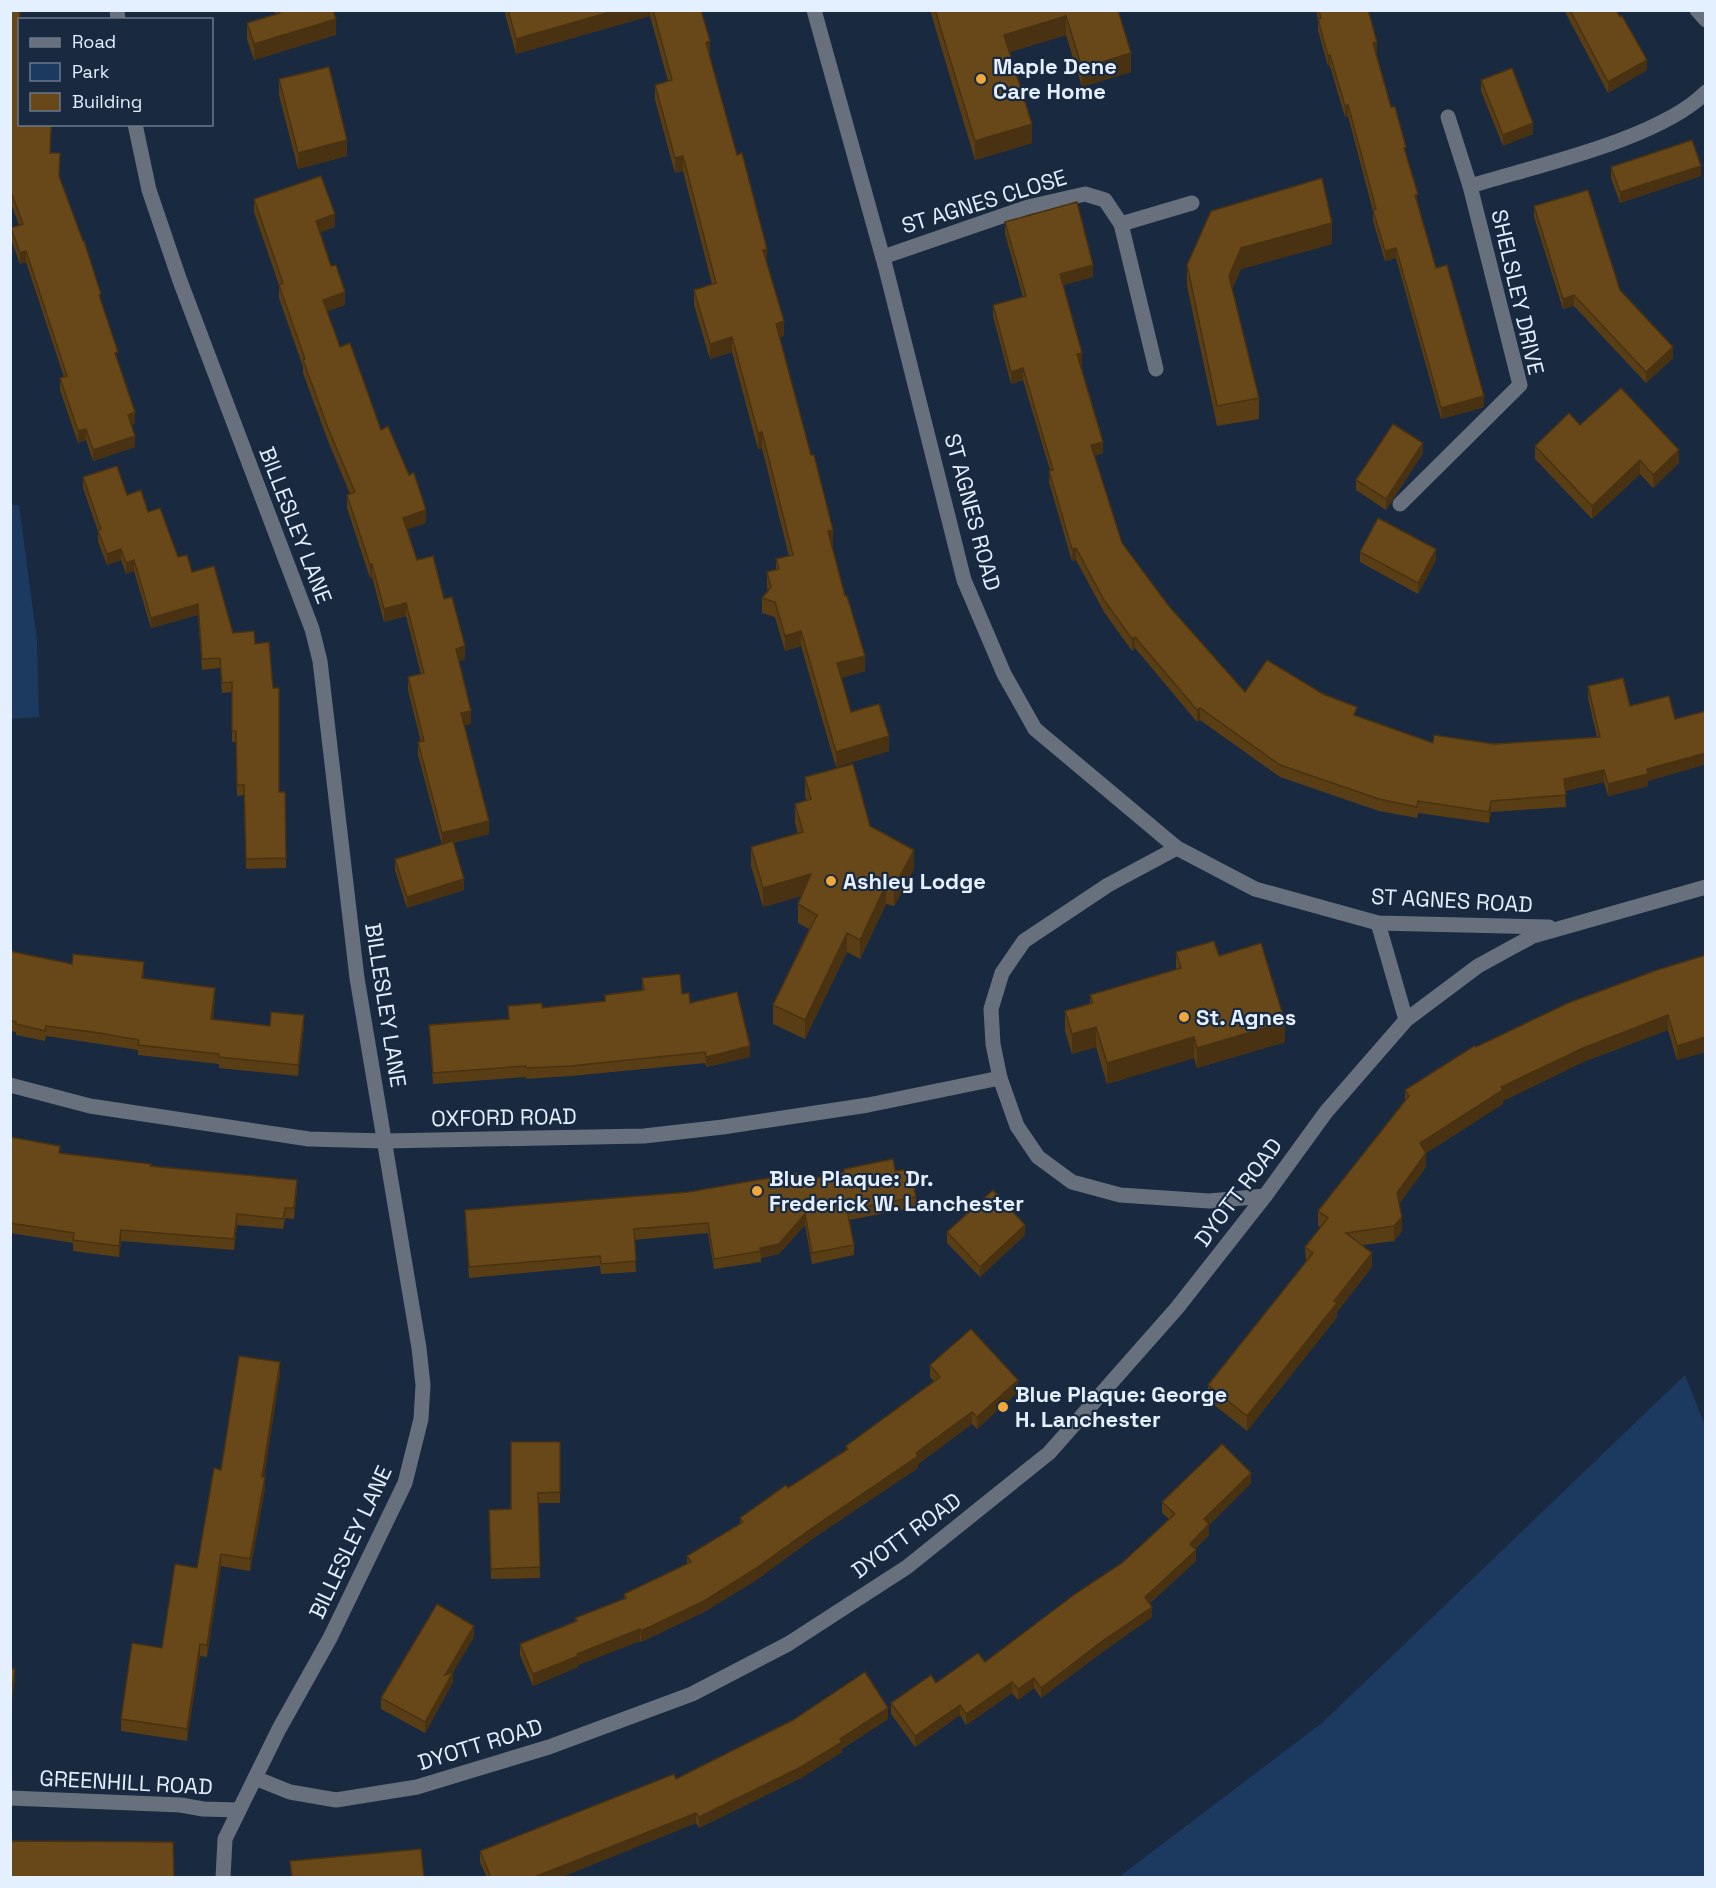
<svg xmlns="http://www.w3.org/2000/svg" width="1716" height="1888" viewBox="0 0 1716 1888" font-family="'Space Grotesk',sans-serif">
	<style>
		.green { fill: #1c3960 }
		.lines { fill: none; stroke-linecap: round; stroke-linejoin: round }
		.minor { stroke: #67707c; stroke-width: 15 }
		.tertiary { stroke: #67707c; stroke-width: 15 }
		.wall { fill: #593e15 }
		.shaded-wall { fill: #493211 }
		.building { fill: #684818; stroke: #493211; stroke-width: 1.5 }
		.poi-dot { fill: #efa73d; stroke: #182940; stroke-width: 2 }
		.labels { text-anchor: middle; stroke-width: 4.5; stroke-linejoin: round; paint-order: stroke }
		.poi-label { font-size: 22px; font-weight: bold; fill: #e4efff; stroke: #182940; text-anchor: start }
		.street-label { font-size: 22px; fill: #e4efff; stroke: #182940 }
	</style>
	<rect width="100%" height="100%" fill="#182940"/>
	<g class="green">
		<path d="M11 505H19L37 640 39 717 11 719Z"/>
		<path d="M1685 1375 1706 1428 1705 1877H1119L1323 1722Z"/>
	</g>
	<g class="lines">
		<g class="minor">
			<path d="M814 10 886 269 964 580 1004 674 1035 729 1177 848 1255 889 1378 923 1549 927"/>
			<path d="M1448 117 1470 186"/>
			<path d="M1121 224 1192 203"/>
			<path d="M883 257 1028 207 1085 194 1105 200 1121 224 1156 369"/>
			<path d="M1400 504 1520 385 1470 186C1535 166 1660 139 1706 92"/>
			<path d="M1177 848 1108 885 1024 941 1002 973 991 1009 993 1044 1000 1078 1017 1126 1038 1157 1072 1182 1120 1195 1209 1201 1265 1196"/>
			<path d="M1378 923 1406 1020"/>
			<path d="M10 1085 90 1106 309 1139 385 1141 644 1136 723 1127 868 1105 1000 1078"/>
			<path d="M255 1778 290 1792 336 1800 417 1787 549 1747 692 1694 788 1644 907 1567 1049 1453 1177 1308 1265 1196 1326 1112 1406 1020 1478 966 1533 936 1706 887"/>
			<path d="M10 1798 181 1805 203 1809 239 1810"/>
		</g>
		<g class="tertiary">
			<path d="M117 10 118 20"/>
			<path d="M1697 10 1706 20"/>
			<path d="M135 124 149 190 180 281 312 629 320 661 357 978 419 1348 423 1385 421 1419 405 1483 330 1638 279 1729 225 1839 223 1878"/>
		</g>
	</g>
	<g class="wall">
		<path d="M10 10 20 20V124H52L50 153 60 165 59 177 101 302 135 424 131 425 135 447 93 461 86 440 78 443 60 390V378L64 377 26 262 20 264 11 239V228L19 225 10 201Z"/>
		<path d="M274 10H333L336 35 254 60 247 39V23L276 15Z"/>
		<path d="M504 10H701L710 57 767 263 784 336 779 338 833 545 832 546 865 671 841 678 851 712 889 751 836 767 801 646 785 651 775 617 762 613V598L768 591 767 587V572L776 569V559L789 556 762 448 758 449 732 352 710 359 694 305V290L712 284 683 171 675 173 655 100V85L668 81 650 16 516 54Z"/>
		<path d="M930 10H1118L1131 72 1082 87 1066 35 1010 52 1032 143 975 160Z"/>
		<path d="M1316 10H1368L1376 53 1391 107 1406 154 1418 203 1436 268 1484 407 1441 419 1396 258 1385 261 1373 221V211L1348 116 1345 117 1330 66H1328L1318 30V19Z"/>
		<path d="M1564 10H1616L1647 70 1608 93Z"/>
		<path d="M279 79 347 156 298 169 279 95Z"/>
		<path d="M1481 80 1533 134 1503 146 1481 91Z"/>
		<path d="M1611 167 1701 176 1620 203 1611 178Z"/>
		<path d="M254 199 335 227 320 232 331 266 345 305 327 311 340 347 426 523 407 529 417 560 444 599 465 659 459 661 471 724 464 725 489 834 453 843 464 890 407 908 395 870V859L442 845 418 755V742H421L408 690V677L421 674 406 616 384 622 372 577 370 578 347 508V495L350 494 328 441 303 373V367L279 298V285L254 212Z"/>
		<path d="M1534 206 1620 290 1673 358 1646 383 1574 306 1563 309 1534 217Z"/>
		<path d="M1005 222 1093 277 1063 285 1082 364 1081 365 1103 453 1094 456 1122 543 1168 605 1245 692 1357 716 1433 743 1494 744 1597 737 1588 698V686L1630 706 1675 719 1706 711V764L1648 781V786L1608 796 1604 782 1565 791 1566 807 1491 812 1489 823 1418 813 1417 818 1379 811 1280 777 1200 720 1197 722 1135 648 1132 651 1104 612 1076 560 1072 561 1049 482 1050 470 1023 380 1011 384 993 316V305L1023 297 1005 234Z"/>
		<path d="M1332 244 1241 269 1232 290 1259 398V419L1217 426 1187 286V265Z"/>
		<path d="M1580 425 1679 463 1653 488 1640 474 1592 519 1535 459V446Z"/>
		<path d="M1423 453 1386 510 1356 490V480Z"/>
		<path d="M83 477 127 495 148 512 178 557 192 572 233 633 255 644 279 792H285L286 868 246 869 244 795 237 796 236 742H232V692L222 693 220 668 202 670 198 615 151 628 134 571 126 574 121 560 107 565 98 541V531L83 488Z"/>
		<path d="M1360 552 1436 560 1418 594 1360 562Z"/>
		<path d="M805 777 870 826 914 869 894 906 886 904 860 959 847 952 805 1039 773 1024V1005L809 929 798 923V904L801 896 763 907 751 866V847L798 834 795 823V804L806 800 805 796Z"/>
		<path d="M10 951 72 964 144 972 143 978 215 999 213 1020 270 1026H304L298 1076 219 1068V1064L138 1055V1050L100 1044 46 1036 45 1041 16 1035V1032L10 1031Z"/>
		<path d="M1176 952 1219 956 1285 1042 1197 1068 1194 1058 1107 1084 1096 1047 1072 1054 1065 1031V1011L1090 1003V995L1176 970Z"/>
		<path d="M1706 955V1052L1677 1060 1668 1030 1583 1062 1503 1101V1104L1426 1153V1167L1399 1204 1402 1231 1394 1241 1362 1245 1372 1267 1337 1312V1317L1247 1431 1208 1400V1385L1306 1262 1305 1247 1321 1227 1318 1226V1211L1405 1100V1090L1476 1047Z"/>
		<path d="M642 978 682 994 690 1003 750 1057 706 1067 705 1063 571 1076 526 1079V1077L433 1084 429 1025 508 1019V1006L542 1008 605 1001V995L642 990Z"/>
		<path d="M10 1137 60 1153 151 1166 297 1190 294 1219 285 1218 283 1229 237 1225 234 1250 121 1241 119 1257 73 1251V1243L10 1233Z"/>
		<path d="M844 1169 895 1171 916 1197V1207L849 1220 854 1245V1255L812 1264 805 1225 779 1254 761 1258V1262L714 1269 708 1233 634 1240 636 1272 601 1274 600 1266 469 1278 465 1220V1210L689 1192 798 1182 844 1173Z"/>
		<path d="M947 1232 1025 1235 980 1277 947 1243Z"/>
		<path d="M930 1365 1018 1392 977 1429 972 1424 918 1464V1468L815 1537 755 1581 704 1612 641 1642 640 1641 578 1665V1667L533 1686 520 1655V1644L575 1622V1618L624 1599V1594L687 1564V1556L740 1524V1518L788 1488 846 1450V1446L934 1381 930 1377Z"/>
		<path d="M280 1374 264 1477 265 1489 250 1571 221 1566 207 1657 200 1656 187 1741 121 1731V1719L162 1648 197 1568 221 1470Z"/>
		<path d="M560 1442V1503H538L540 1578 491 1579 489 1520 511 1509Z"/>
		<path d="M1251 1483 1209 1525V1535L1195 1549 1196 1561 1150 1603 1152 1617 1101 1653 1041 1698 1034 1688 1018 1700 1012 1693 966 1725 960 1715 915 1747 891 1714V1703L936 1683 985 1662 1122 1563 1169 1519 1162 1513V1502Z"/>
		<path d="M474 1637 453 1672V1682L425 1733 381 1709V1698Z"/>
		<path d="M888 1719 842 1749V1752L801 1778 699 1828 696 1823 559 1878H487L480 1862V1851L676 1779Z"/>
	</g>
	<g class="shaded-wall">
		<path d="M617 10H650V16L516 54V39Z"/>
		<path d="M1066 16V35L1004 54V35Z"/>
		<path d="M336 19V35L254 60V44Z"/>
		<path d="M710 41V57L706 58V43Z"/>
		<path d="M1377 42V53L1373 54V43Z"/>
		<path d="M1131 53V72L1082 87V68Z"/>
		<path d="M1330 55V66H1328V56Z"/>
		<path d="M1647 60V70L1608 93V82Z"/>
		<path d="M1348 105V116L1345 117V106Z"/>
		<path d="M1533 123V134L1503 146V135Z"/>
		<path d="M1032 124V143L975 160V141Z"/>
		<path d="M347 140V156L298 169V153Z"/>
		<path d="M683 156V171L675 173V158Z"/>
		<path d="M1701 166V176L1620 203V192Z"/>
		<path d="M335 214V227L316 234V221Z"/>
		<path d="M1332 223V244L1241 269 1229 297V276L1241 248Z"/>
		<path d="M1396 248V258L1385 261V251Z"/>
		<path d="M767 249V264L763 250Z"/>
		<path d="M26 251V262L20 264V253Z"/>
		<path d="M1093 265V277L1060 286V274Z"/>
		<path d="M345 292V305L323 313V300Z"/>
		<path d="M1574 295V306L1563 309V299Z"/>
		<path d="M784 321V336L776 339V324Z"/>
		<path d="M732 337V352L710 359V344Z"/>
		<path d="M1673 347V358L1646 383V372Z"/>
		<path d="M1082 353V364L1077 366V354Z"/>
		<path d="M1023 368V380L1011 384V372Z"/>
		<path d="M1484 396V407L1441 419V408Z"/>
		<path d="M135 412V424L128 426V415Z"/>
		<path d="M86 429V440L78 443V431Z"/>
		<path d="M762 432V448L758 449V433Z"/>
		<path d="M135 436V447L93 461V450Z"/>
		<path d="M1103 442V453L1091 457V445Z"/>
		<path d="M1423 443V453L1386 510V499Z"/>
		<path d="M1679 450V463L1653 488V475Z"/>
		<path d="M1640 460V474L1592 519V506Z"/>
		<path d="M426 510V523L403 531V518Z"/>
		<path d="M833 530V545L828 547V531Z"/>
		<path d="M1076 548V560L1072 561V549Z"/>
		<path d="M121 549V560L107 565V554Z"/>
		<path d="M1436 549V560L1418 594V583Z"/>
		<path d="M134 560V571L126 574V563Z"/>
		<path d="M372 564V577L370 578V565Z"/>
		<path d="M406 603V616L384 622V609Z"/>
		<path d="M198 604V615L151 628V618Z"/>
		<path d="M801 631V646L785 651V636Z"/>
		<path d="M1135 637V648L1132 651V639Z"/>
		<path d="M465 646V659L456 662V649Z"/>
		<path d="M865 656V671L837 679V663Z"/>
		<path d="M1200 708V720L1197 722V710Z"/>
		<path d="M471 711V724L461 726V713Z"/>
		<path d="M889 736V751L836 767V752Z"/>
		<path d="M1706 753V764L1648 781V786L1608 796V784L1647 769Z"/>
		<path d="M1604 770V782L1564 791V779Z"/>
		<path d="M1491 801V812L1489 823V812Z"/>
		<path d="M489 821V834L442 846V833Z"/>
		<path d="M914 850V869L894 906V887Z"/>
		<path d="M811 874V893L763 907V888Z"/>
		<path d="M464 879V890L407 908V897Z"/>
		<path d="M886 885V904L860 959V940Z"/>
		<path d="M847 933V952L805 1039V1020Z"/>
		<path d="M144 962V972L142 989V978Z"/>
		<path d="M215 988V999L211 1030V1019Z"/>
		<path d="M304 1015V1026L298 1076V1065Z"/>
		<path d="M1668 1015V1030L1583 1062 1503 1101V1104L1426 1153V1167L1397 1207V1193L1420 1143 1501 1087 1583 1048Z"/>
		<path d="M1285 1022V1042L1197 1068V1048Z"/>
		<path d="M1096 1027V1047L1072 1054V1034Z"/>
		<path d="M1194 1037V1058L1107 1084V1063Z"/>
		<path d="M1706 1037V1052L1677 1060V1046Z"/>
		<path d="M750 1046V1057L706 1067V1057Z"/>
		<path d="M297 1180V1190L294 1219V1208Z"/>
		<path d="M237 1214V1225L234 1250V1239Z"/>
		<path d="M805 1214V1225L779 1254 761 1258 760 1248Z"/>
		<path d="M1402 1217V1231L1394 1241V1226Z"/>
		<path d="M1025 1225V1235L980 1277V1267Z"/>
		<path d="M121 1230V1241L119 1257V1246Z"/>
		<path d="M1372 1253V1267L1337 1312V1317L1247 1431V1416Z"/>
		<path d="M280 1362V1374L262 1489V1477Z"/>
		<path d="M1018 1380V1392L977 1429V1417Z"/>
		<path d="M972 1412V1424L918 1464V1468L815 1537 755 1581 704 1612 641 1642V1631L815 1526Z"/>
		<path d="M1251 1473V1483L1209 1525V1535L1190 1554V1544L1204 1519Z"/>
		<path d="M265 1477V1489L250 1571V1559Z"/>
		<path d="M1196 1550V1561L1145 1607V1597Z"/>
		<path d="M221 1554V1566L207 1657V1645Z"/>
		<path d="M1152 1607V1617L1101 1653 1041 1698V1688L1101 1642Z"/>
		<path d="M474 1626V1637L445 1686V1675Z"/>
		<path d="M640 1629V1641L578 1665V1667L533 1686V1674L577 1654Z"/>
		<path d="M200 1644V1656L187 1741V1729Z"/>
		<path d="M15 1669V1680L10 1714V1704Z"/>
		<path d="M453 1672V1682L425 1733V1722Z"/>
		<path d="M1034 1678V1688L1018 1700V1689Z"/>
		<path d="M1012 1682V1693L966 1725V1714Z"/>
		<path d="M960 1705V1715L915 1747V1736Z"/>
		<path d="M888 1708V1719L842 1749V1752L801 1778 699 1828V1817L840 1739Z"/>
		<path d="M696 1813V1823L559 1878H532Z"/>
	</g>
	<g class="building">
		<path d="M10 10H20L19 48 20 124H51L50 153H60L59 176 83 241H84L101 294 99 295 118 352 115 353 135 412 128 415 135 436 93 450 86 429 78 431 60 378 67 376 26 251 20 253 11 228 23 224 10 189Z"/>
		<path d="M279 10H333L336 19 254 44 247 23 280 13Z"/>
		<path d="M508 10H617L516 39Z"/>
		<path d="M653 10H701L710 41 706 43 737 155 742 153 767 249 763 250 784 321 776 324 811 455H814L833 530 828 531 845 596H847L865 656 837 663 851 712 879 704 889 736 836 752 801 631 785 636 775 602 762 598 771 587 767 572 779 569 776 559 793 555 762 432 758 433 732 337 710 344 694 290 716 283 683 156 675 158 655 85 672 80Z"/>
		<path d="M935 10H1118L1131 53 1082 68 1066 16 1004 35 1032 124 975 141Z"/>
		<path d="M1319 10H1368L1377 42 1373 43 1391 107H1395L1406 147 1404 148 1418 194 1415 195 1436 268 1447 265 1484 396 1441 408 1396 248 1385 251 1373 210 1376 209 1348 105 1345 106 1330 55 1328 56 1318 19 1321 18Z"/>
		<path d="M1570 10H1616L1620 17 1622 16 1647 60 1608 82Z"/>
		<path d="M329 67 347 140 298 153 279 79Z"/>
		<path d="M1512 68 1533 123 1503 135 1481 80Z"/>
		<path d="M1692 140 1701 166 1620 192 1611 167Z"/>
		<path d="M321 176 335 214 316 221 331 266 336 265 345 292 323 300 340 347 350 343 381 430 388 426 409 475 414 473 426 510 403 518 417 560 433 556 444 599 452 597 465 646 456 649 471 711 461 713 489 821 442 833 418 742 424 741 408 677 424 673 406 603 384 609 372 564 370 565 347 495 355 492 328 428 303 360 305 359 279 285 283 283 254 199Z"/>
		<path d="M1322 178 1332 223 1241 248 1229 276 1259 398 1217 406 1187 265 1211 211Z"/>
		<path d="M1588 190 1620 290 1673 347 1646 372 1574 295 1563 299 1534 206Z"/>
		<path d="M1077 202 1093 265 1060 274 1082 353 1077 354 1103 442 1091 445 1122 543 1168 605 1245 692 1267 660 1323 694 1357 707 1354 715 1433 743 1434 735 1494 744 1600 737 1588 686 1623 678 1630 706 1669 696 1675 719 1706 711V753L1647 769 1648 774 1608 784 1604 770 1564 779 1566 795 1491 801 1489 812 1418 801 1417 807 1379 799 1280 765 1200 708 1197 710 1135 637 1132 639 1104 600 1076 548 1072 549 1049 471 1053 470 1023 368 1011 372 993 305 1026 296 1005 222Z"/>
		<path d="M1621 388 1679 450 1653 475 1640 460 1592 506 1535 446 1569 413 1580 425Z"/>
		<path d="M1393 424 1423 443 1386 499 1356 480Z"/>
		<path d="M117 466 127 495 141 490 148 512 160 508 178 557 187 555 192 572 214 566 233 633 254 631 255 644 269 642 273 688H279V792H285L286 858 246 859 244 785H237L236 731H232V682L222 683 220 658 202 659 198 604 151 618 134 560 126 563 121 549 107 554 98 531 101 529 83 477Z"/>
		<path d="M1378 518 1436 549 1418 583 1360 552Z"/>
		<path d="M853 764 870 826 914 850 894 887 886 885 860 940 847 933 805 1020 773 1005 817 915 798 904 811 874 763 888 751 847 803 832 795 804 811 799 805 777Z"/>
		<path d="M453 841 464 879 407 897 395 859Z"/>
		<path d="M1214 941 1219 956 1261 943 1285 1022 1197 1048 1194 1037 1107 1063 1096 1027 1072 1034 1065 1011 1093 1003 1090 995 1181 968 1176 952Z"/>
		<path d="M10 951 72 964 73 954 144 962 142 978 215 988 211 1019 270 1026 271 1012 304 1015 298 1065 219 1057V1054L138 1045 139 1040 100 1033 46 1026 45 1031 16 1024V1022L10 1020Z"/>
		<path d="M1706 955V1037L1677 1046 1668 1015 1583 1048 1501 1087 1503 1090 1420 1143 1426 1153 1397 1193 1402 1217 1394 1226 1346 1233 1372 1253 1334 1301 1337 1303 1247 1416 1208 1385 1313 1253 1305 1247 1328 1218 1318 1211 1409 1096 1405 1090 1474 1046 1476 1047 1568 1003 1657 970Z"/>
		<path d="M680 974 682 994 689 993 690 1003 737 992 750 1046 706 1057 705 1052 571 1066 526 1068V1066L433 1073 429 1025 509 1019 508 1006 542 1003V1008L605 1001V995L644 990 642 978Z"/>
		<path d="M10 1137 60 1146 59 1153 151 1164 150 1166 297 1180 294 1208H285L283 1219 237 1214 234 1239 121 1230 119 1246 73 1240 74 1233 10 1223Z"/>
		<path d="M893 1159 895 1171 910 1169 916 1197 847 1210 854 1245 812 1253 805 1214 779 1244 760 1248 761 1251 714 1259 708 1223 634 1229 636 1261 601 1264 600 1256 469 1267 465 1210 689 1192 797 1173 798 1182 844 1172V1169Z"/>
		<path d="M993 1190 1025 1225 980 1267 947 1232Z"/>
		<path d="M971 1329 1018 1380 977 1417 972 1412 916 1453 918 1456 815 1526 755 1569 704 1601 641 1631 640 1629 577 1654 578 1656 533 1674 520 1644 577 1621 575 1618 626 1598 624 1594 691 1562 687 1556 743 1522 740 1518 786 1485 788 1488 848 1449 846 1446 940 1377 930 1365Z"/>
		<path d="M239 1356 280 1362 262 1477H265L250 1559 221 1554 207 1645 200 1644 187 1729 121 1719 132 1643 162 1648 175 1564 197 1568 214 1468 221 1470Z"/>
		<path d="M511 1442H560V1492L538 1493 540 1567 491 1569 489 1510 511 1509Z"/>
		<path d="M1222 1444 1251 1473 1204 1519 1209 1524 1190 1544 1196 1550 1145 1597 1152 1607 1101 1642 1041 1688 1034 1678 1018 1689 1012 1682 966 1714 960 1705 915 1736 891 1703 931 1675 936 1683 978 1653 985 1662 1075 1594 1122 1563 1175 1514 1162 1502Z"/>
		<path d="M437 1604 474 1626 445 1675 453 1672 425 1722 381 1698Z"/>
		<path d="M10 1669H15L10 1704Z"/>
		<path d="M865 1672 888 1708 840 1739 842 1742 801 1767 699 1817 696 1813 532 1878H491L480 1851 674 1774 676 1779 793 1720Z"/>
		<path d="M10 1841 173 1842 174 1878H10Z"/>
		<path d="M421 1849 424 1878H292L290 1861Z"/>
	</g>
	<g class="poi-dot">
		<circle cx="981" cy="79" r="6"/>
		<circle cx="831" cy="881" r="6"/>
		<circle cx="1184" cy="1017" r="6"/>
		<circle cx="757" cy="1191" r="6"/>
		<circle cx="1003" cy="1407" r="6"/>
	</g>
	<g class="labels">
		<g class="poi-label">
			<text x="993" y="74">Maple Dene<tspan x="993" dy="25">Care Home</tspan></text>
			<text x="843" y="889">Ashley Lodge</text>
			<text x="1196" y="1025">St. Agnes</text>
			<text x="769" y="1186">Blue Plaque: Dr.<tspan x="769" dy="25">Frederick W. Lanchester</tspan></text>
			<text x="1015" y="1402">Blue Plaque: George<tspan x="1015" dy="25">H. Lanchester</tspan></text>
		</g>
		<g class="street-label">
			<text transform="translate(984 201) rotate(-17)" y="8">ST AGNES CLOSE</text>
			<text transform="translate(1518 292) rotate(77)" y="8">SHELSLEY DRIVE</text>
			<text transform="translate(973 512) rotate(75)" y="8">ST AGNES ROAD</text>
			<text transform="translate(296 525) rotate(69)" y="8">BILLESLEY LANE</text>
			<text transform="translate(1452 900) rotate(3)" y="8">ST AGNES ROAD</text>
			<text transform="translate(386 1005) rotate(81)" y="8">BILLESLEY LANE</text>
			<text transform="translate(504 1117) rotate(-1)" y="8">OXFORD ROAD</text>
			<text transform="translate(1238 1192) rotate(-53)" y="8">DYOTT ROAD</text>
			<text transform="translate(906 1535) rotate(-36)" y="8">DYOTT ROAD</text>
			<text transform="translate(350 1542) rotate(-65)" y="8">BILLESLEY LANE</text>
			<text transform="translate(480 1744) rotate(-17)" y="8">DYOTT ROAD</text>
			<text transform="translate(126 1782) rotate(3)" y="8">GREENHILL ROAD</text>
		</g>
	</g>
	<rect width="1716" height="1888" fill="none" stroke="#e4efff" stroke-width="24"/>
	<rect x="18" y="18" width="195" height="108" fill="#182940" stroke="#6a788c" stroke-width="1.5"/>
	<rect x="30" y="38" width="30" height="9" fill="#67707c" stroke="#6a788c" stroke-width="1.5"/>
	<text x="72" y="48" font-size="18" fill="#e4efff">Road</text>
	<rect x="30" y="63" width="30" height="18" fill="#1c3960" stroke="#6a788c" stroke-width="1.5"/>
	<text x="72" y="78" font-size="18" fill="#e4efff">Park</text>
	<rect x="30" y="93" width="30" height="18" fill="#684818" stroke="#6a788c" stroke-width="1.5"/>
	<text x="72" y="108" font-size="18" fill="#e4efff">Building</text>
</svg>
